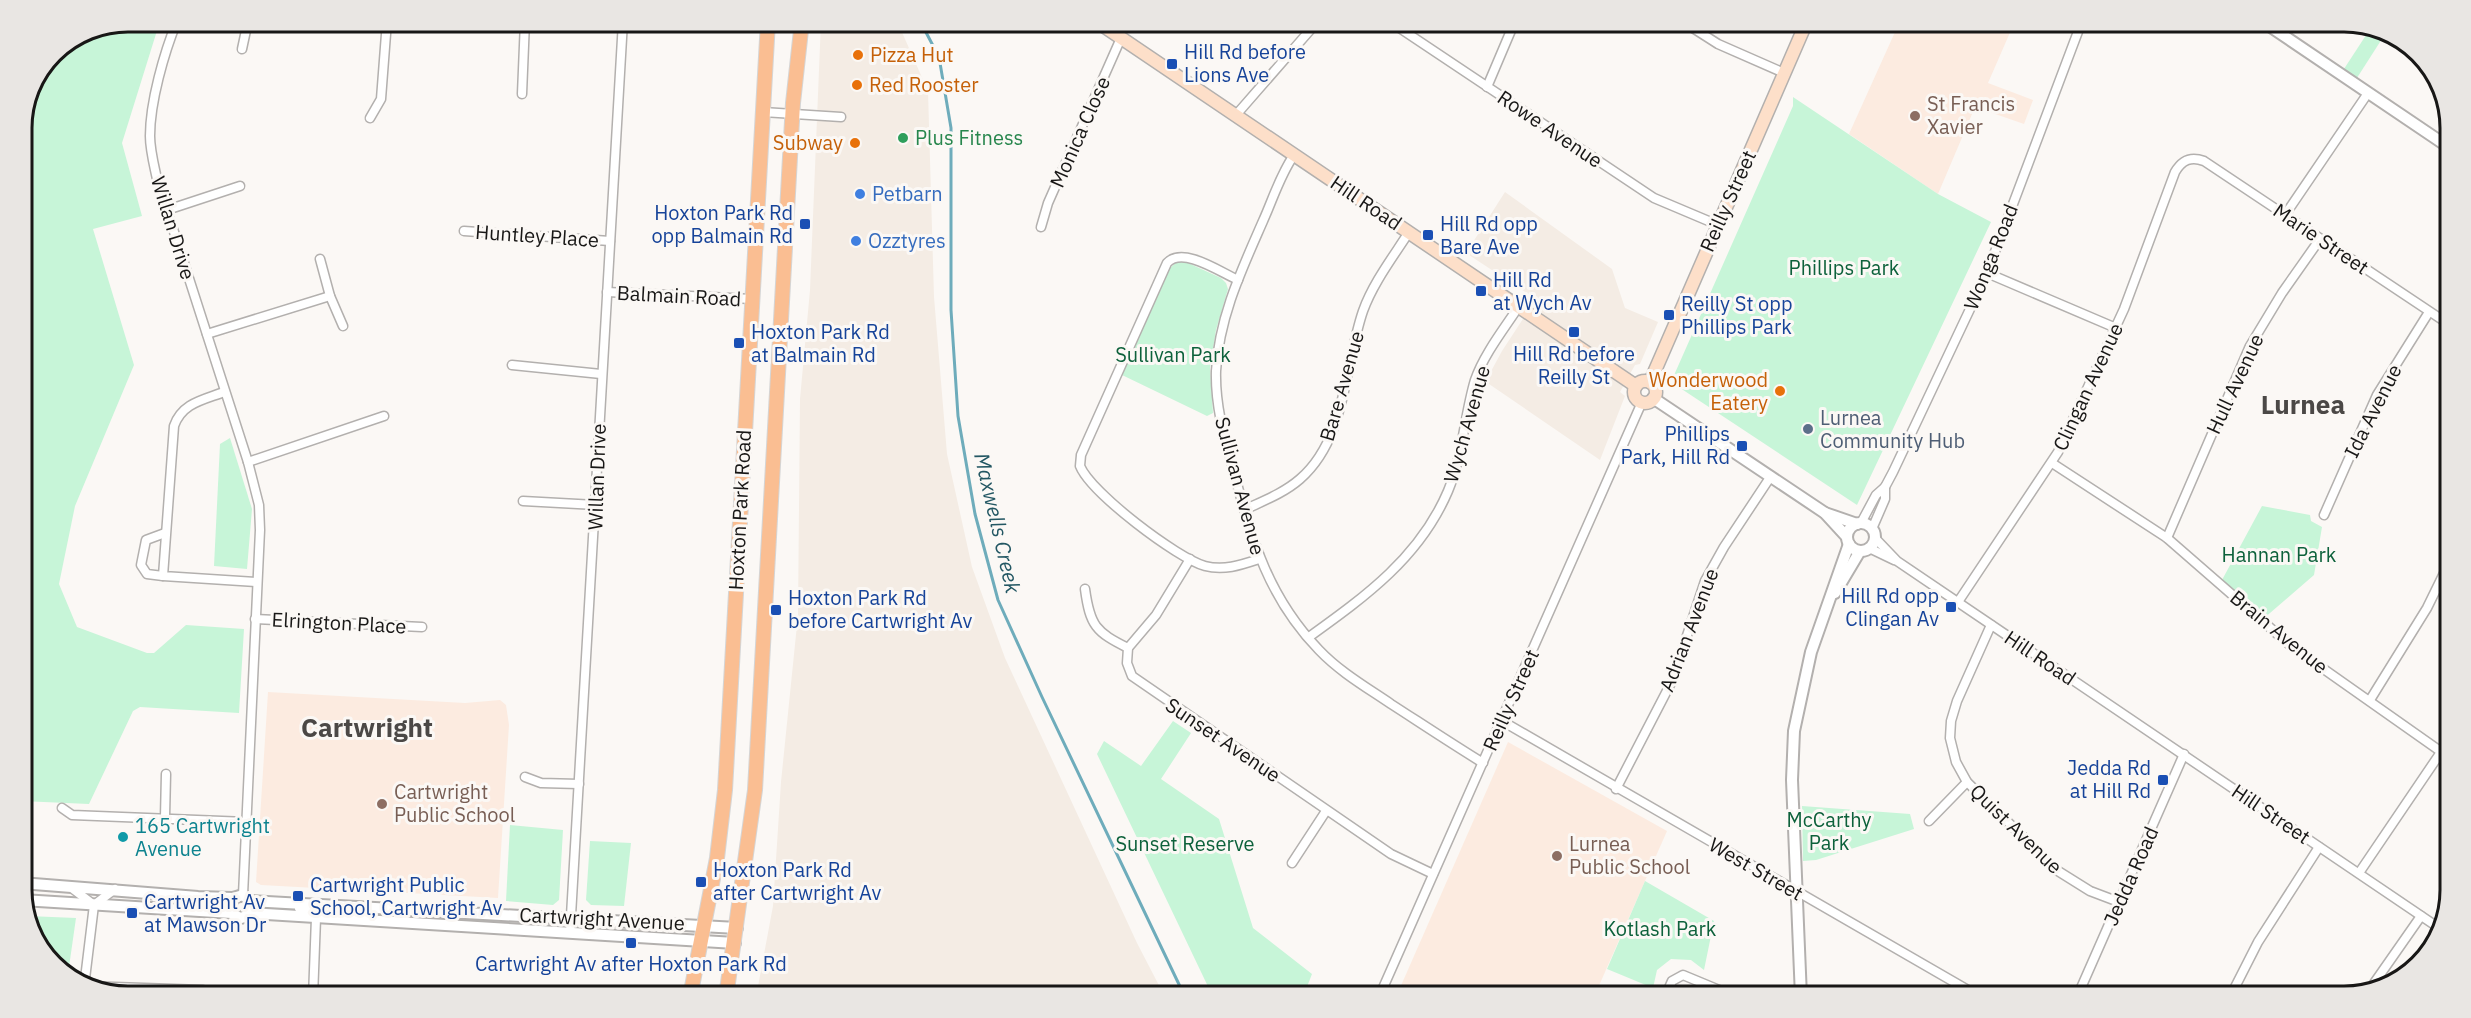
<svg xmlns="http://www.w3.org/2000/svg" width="2471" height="1018" viewBox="0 0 2471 1018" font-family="'IBM Plex Sans',sans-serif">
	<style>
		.built { fill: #f4ece4 }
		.education { fill: #fcebe0 }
		.green { fill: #c7f5d8 }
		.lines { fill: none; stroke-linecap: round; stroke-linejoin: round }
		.stream { stroke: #6eacbb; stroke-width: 3 }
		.minor-casing { stroke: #b3b0ae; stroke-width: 11 }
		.tertiary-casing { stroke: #b3b0ae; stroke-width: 14 }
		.secondary-casing { stroke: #b3b0ae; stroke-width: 15 }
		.primary-casing { stroke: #d5d5d5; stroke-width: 16 }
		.minor { stroke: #fff; stroke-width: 8 }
		.tertiary { stroke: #fff; stroke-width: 10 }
		.secondary { stroke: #fddfc9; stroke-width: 12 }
		.primary { stroke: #fabe92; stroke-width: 14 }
		.food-dot { fill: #e8710a; stroke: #fbf8f5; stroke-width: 2 }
		.transit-dot { fill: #1a4fb4; stroke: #fbf8f5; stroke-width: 2 }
		.education-dot { fill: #8d6e63; stroke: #fbf8f5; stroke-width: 2 }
		.leisure-dot { fill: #2e9e5b; stroke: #fbf8f5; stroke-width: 2 }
		.shop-dot { fill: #3f7fe0; stroke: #fbf8f5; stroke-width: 2 }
		.service-dot { fill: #5c6f8a; stroke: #fbf8f5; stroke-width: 2 }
		.culture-dot { fill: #0f9aa8; stroke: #fbf8f5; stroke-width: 2 }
		.labels { text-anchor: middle; stroke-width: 6; stroke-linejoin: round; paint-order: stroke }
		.transit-label { font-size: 20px; fill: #164399; stroke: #fbf8f5; text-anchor: start }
		.food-label { font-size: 20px; fill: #c56008; stroke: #fbf8f5; text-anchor: start }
		.education-label { font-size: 20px; fill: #785e54; stroke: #fbf8f5; text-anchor: start }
		.street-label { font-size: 20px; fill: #181716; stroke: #fbf8f5 }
		.leisure-label { font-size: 20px; fill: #27864d; stroke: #fbf8f5; text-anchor: start }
		.shop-label { font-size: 20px; fill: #366cbe; stroke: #fbf8f5; text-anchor: start }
		.park-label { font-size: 20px; fill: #0d613b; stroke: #fbf8f5 }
		.service-label { font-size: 20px; fill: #4e5e75; stroke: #fbf8f5; text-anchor: start }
		.culture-label { font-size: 20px; fill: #0d838f; stroke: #fbf8f5; text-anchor: start }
		.water-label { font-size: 21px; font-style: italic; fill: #235763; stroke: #fbf8f5 }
		.district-label { font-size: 26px; font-weight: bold; fill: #4b4846; stroke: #fbf8f5 }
		.rim { fill: none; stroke: #181716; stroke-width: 3 }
	</style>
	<rect width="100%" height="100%" fill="#fbf8f5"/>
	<g class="built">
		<path d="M821 21H897L928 91 934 297 947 454 972 567 1005 658 1137 943 1165 997H756L773 906 781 782 798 615 800 399 810 290Z"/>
		<path d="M1505 192 1612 269 1625 308 1658 322 1640 364 1635 365 1620 392 1625 396 1600 460 1489 384V375L1502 351 1536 299 1466 253Z"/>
	</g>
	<g class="education">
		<path d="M1900 21H2015L1988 83 2033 100 2024 124 1975 107 1938 194 1849 134Z"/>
		<path d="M268 692 465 703 500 700 506 705 509 725 498 898 261 885 256 882Z"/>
		<path d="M1508 742 1667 831 1594 997H1396Z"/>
	</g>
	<g class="green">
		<path d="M127 21H160L122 143 142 216 93 229 134 365 75 506 59 584 77 627 147 653H154L186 625 244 629 239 713 140 707 133 711 89 804 21 801V120L52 52 87 29Z"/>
		<path d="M2372 26 2387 31 2355 81 2342 72Z"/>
		<path d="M1793 97 1938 194 1991 222 1857 505 1671 382 1793 106Z"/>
		<path d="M1178 261 1186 262 1221 278 1226 283 1228 289 1216 330 1210 368 1213 413 1207 416 1122 375 1164 280 1170 268Z"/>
		<path d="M230 438 252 509 247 569 214 566 220 444Z"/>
		<path d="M2262 506 2310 515 2311 521 2322 527 2314 575 2263 619 2222 580Z"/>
		<path d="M1173 721 1191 733 1161 779 1219 819 1253 928 1312 974 1303 997H1213L1097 754 1104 741 1141 766Z"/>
		<path d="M1802 806 1910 814 1914 829 1816 860 1803 861Z"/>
		<path d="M510 825 563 830 559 900 553 905 506 901Z"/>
		<path d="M590 841 631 843 624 906 591 905 586 900Z"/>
		<path d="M1645 881 1714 921 1704 970 1691 960 1671 959 1657 970 1653 988 1607 969Z"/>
		<path d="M28 916 76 918 68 974 43 955Z"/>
	</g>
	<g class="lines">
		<path class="stream" d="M920 21 939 57 951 128V310L958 416 975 514 998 600 1042 697 1185 997"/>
		<g class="minor-casing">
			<g id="minor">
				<path d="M177 21C164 53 150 102 150 136 150 150 154 165 157 179L248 462 259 505 260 530 243 895"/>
				<path d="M1389 21 1654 198 1718 225"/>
				<path d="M1682 21 1718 44 1784 73"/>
				<path d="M242 49 248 21"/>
				<path d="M1487 87 1515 21"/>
				<path d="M522 94 525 21"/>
				<path d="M763 112 841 117"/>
				<path d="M1236 115 1318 21"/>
				<path d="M370 118 381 99 387 21"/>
				<path d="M1294 155C1280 175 1273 199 1263 221 1242 269 1219 317 1216 371 1215 406 1225 440 1234 473 1253 542 1268 597 1319 650 1340 672 1366 687 1391 704 1422 724 1452 744 1483 763"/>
				<path d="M167 210 240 186"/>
				<path d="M2285 215 2368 93"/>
				<path d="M1041 227 1048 203 1121 38"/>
				<path d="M464 231 610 241"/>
				<path d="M320 259 330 296 343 326"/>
				<path d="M1987 273 2116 328"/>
				<path d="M1238 280C1220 272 1183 246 1167 263L1081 455 1080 466C1091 493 1177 558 1205 566 1224 571 1241 565 1259 559"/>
				<path d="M607 292 752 299"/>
				<path d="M207 334 330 296"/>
				<path d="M512 365 601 374"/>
				<path d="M224 392C203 400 182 403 174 426L163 576 256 582"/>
				<path d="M248 462 384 416"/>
				<path d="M2052 463 2167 538 2291 646 2450 758"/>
				<path d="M523 501 596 505"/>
				<path d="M1244 510C1263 501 1284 493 1300 479 1347 438 1344 366 1363 311 1373 283 1393 257 1409 232"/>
				<path d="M2324 515 2377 395 2429 312"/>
				<path d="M1861 523 1876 495 1885 487 1893 472 1987 273 2082 21"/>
				<path d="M1872 529 1885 499V487"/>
				<path d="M1875 538 1897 561 2442 930"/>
				<path d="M2167 538 2250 346 2282 293 2320 239"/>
				<path d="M1869 548 1894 560"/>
				<path d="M1190 559 1156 615 1128 648 1127 663 1132 676 1391 854 1433 874"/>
				<path d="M163 576 147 574 141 565 146 540 165 533"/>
				<path d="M1085 589C1090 626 1096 632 1128 648"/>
				<path d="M1958 602 2058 452 2124 309 2175 172C2182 160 2191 156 2204 161L2450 325"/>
				<path d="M255 619 422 627"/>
				<path d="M1991 625 1957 701 1951 721 1950 738 1956 762 1967 782 2058 871 2090 891 2119 902"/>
				<path d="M1309 637C1366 596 1420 557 1448 491 1463 455 1464 417 1475 380 1484 354 1504 329 1519 306"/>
				<path d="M2370 700 2427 608 2450 561"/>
				<path d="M1502 721 1980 997"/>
				<path d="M525 777 541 783 579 784"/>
				<path d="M1616 789 1672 681 1705 581 1724 547 1771 476"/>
				<path d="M62 808 72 815 247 822"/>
				<path d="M165 817 166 774"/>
				<path d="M1929 821 1967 782"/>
				<path d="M1292 863 1326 811"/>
				<path d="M2359 873 2441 752"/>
				<path d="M73 889 94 905"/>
				<path d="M94 905 115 889"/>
				<path d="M299 908 312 910 316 918 313 997"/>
				<path d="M570 933 623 21"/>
				<path d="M85 986 203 990"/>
				<path d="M84 987 94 905"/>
				<path d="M2370 989 2421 916"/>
				<path d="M313 995 353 997"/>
				<path d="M1379 997 1642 402"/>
				<path d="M1665 997 1672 981 1683 975 1736 997"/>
				<path d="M2077 997 2184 754"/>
				<path d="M2230 997 2258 942 2319 847"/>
			</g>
		</g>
		<g class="tertiary-casing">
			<g id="tertiary">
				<path d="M2262 21 2450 148"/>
				<path d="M1653 398 1825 513 1847 537"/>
				<path d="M1825 513 1857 524"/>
				<circle cx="1861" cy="537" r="14"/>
				<path d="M1835 593 1860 551"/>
				<path d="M21 883 198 897 233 898 243 895 252 902 249 915 241 918 234 915 230 907 233 898"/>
				<path d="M22 900 232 913"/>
				<path d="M251 901 737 928"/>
				<path d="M250 913 735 943"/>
				<path d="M1801 997 1792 780 1794 731 1811 652 1849 544"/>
			</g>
		</g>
		<g class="secondary-casing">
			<g id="secondary">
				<path d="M1096 21 1636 386"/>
				<circle cx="1645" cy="392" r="11"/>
				<path d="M1650 382 1807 21"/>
			</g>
		</g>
		<g class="primary-casing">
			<g id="primary">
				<path d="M690 997 717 858 725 790 768 21"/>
				<path d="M726 997 755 790 793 103 802 21"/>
			</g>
		</g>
		<use href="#minor" class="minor"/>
		<use href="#tertiary" class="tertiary"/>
		<use href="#secondary" class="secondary"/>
		<use href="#primary" class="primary"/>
	</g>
	<g class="food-dot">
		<circle cx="858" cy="55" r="6"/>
		<circle cx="857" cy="85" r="6"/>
		<circle cx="855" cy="143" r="6"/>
		<circle cx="1780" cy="391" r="6"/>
	</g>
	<g class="transit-dot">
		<rect x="1166" y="58" width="12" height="12" rx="3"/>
		<rect x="799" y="218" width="12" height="12" rx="3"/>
		<rect x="1422" y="229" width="12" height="12" rx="3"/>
		<rect x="1475" y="285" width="12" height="12" rx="3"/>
		<rect x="1663" y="309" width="12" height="12" rx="3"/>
		<rect x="1568" y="326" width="12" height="12" rx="3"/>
		<rect x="733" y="337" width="12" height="12" rx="3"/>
		<rect x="1736" y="440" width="12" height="12" rx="3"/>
		<rect x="1945" y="601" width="12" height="12" rx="3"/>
		<rect x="770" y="604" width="12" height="12" rx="3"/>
		<rect x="2157" y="774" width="12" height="12" rx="3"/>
		<rect x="695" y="876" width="12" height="12" rx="3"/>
		<rect x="292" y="890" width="12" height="12" rx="3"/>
		<rect x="126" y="907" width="12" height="12" rx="3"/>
		<rect x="625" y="937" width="12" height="12" rx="3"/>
	</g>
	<g class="education-dot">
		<circle cx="1915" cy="116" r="6"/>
		<circle cx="382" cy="804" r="6"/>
		<circle cx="1557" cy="856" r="6"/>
	</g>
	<circle class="leisure-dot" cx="903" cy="138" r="6"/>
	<g class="shop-dot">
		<circle cx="860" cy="194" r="6"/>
		<circle cx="856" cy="241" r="6"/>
	</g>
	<circle class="service-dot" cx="1808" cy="429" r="6"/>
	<circle class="culture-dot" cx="123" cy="837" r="6"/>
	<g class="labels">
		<g class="transit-label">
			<text x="1184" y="59">Hill Rd before<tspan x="1184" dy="23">Lions Ave</tspan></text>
			<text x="793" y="220" text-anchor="end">Hoxton Park Rd<tspan x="793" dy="23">opp Balmain Rd</tspan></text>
			<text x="1440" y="231">Hill Rd opp<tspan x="1440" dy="23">Bare Ave</tspan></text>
			<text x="1493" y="287">Hill Rd<tspan x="1493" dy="23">at Wych Av</tspan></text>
			<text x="1681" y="311">Reilly St opp<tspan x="1681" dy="23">Phillips Park</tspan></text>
			<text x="751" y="339">Hoxton Park Rd<tspan x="751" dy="23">at Balmain Rd</tspan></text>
			<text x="1574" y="361" text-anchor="middle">Hill Rd before<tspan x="1574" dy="23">Reilly St</tspan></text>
			<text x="1730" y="441" text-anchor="end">Phillips<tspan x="1730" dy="23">Park, Hill Rd</tspan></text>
			<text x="1939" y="603" text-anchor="end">Hill Rd opp<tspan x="1939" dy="23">Clingan Av</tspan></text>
			<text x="788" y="605">Hoxton Park Rd<tspan x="788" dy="23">before Cartwright Av</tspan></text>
			<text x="2151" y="775" text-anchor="end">Jedda Rd<tspan x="2151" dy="23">at Hill Rd</tspan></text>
			<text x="713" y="877">Hoxton Park Rd<tspan x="713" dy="23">after Cartwright Av</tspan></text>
			<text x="310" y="892">Cartwright Public<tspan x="310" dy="23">School, Cartwright Av</tspan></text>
			<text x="144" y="909">Cartwright Av<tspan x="144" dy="23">at Mawson Dr</tspan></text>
			<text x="631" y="971" text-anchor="middle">Cartwright Av after Hoxton Park Rd</text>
		</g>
		<g class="food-label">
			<text x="870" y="62">Pizza Hut</text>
			<text x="869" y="92">Red Rooster</text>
			<text x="843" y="150" text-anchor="end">Subway</text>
			<text x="1768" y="387" text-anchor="end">Wonderwood<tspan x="1768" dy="23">Eatery</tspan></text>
		</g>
		<g class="education-label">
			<text x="1927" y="111">St Francis<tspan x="1927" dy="23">Xavier</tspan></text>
			<text x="394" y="799">Cartwright<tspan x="394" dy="23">Public School</tspan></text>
			<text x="1569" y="851">Lurnea<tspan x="1569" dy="23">Public School</tspan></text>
		</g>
		<g class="street-label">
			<text transform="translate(1550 129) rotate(34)" y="7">Rowe Avenue</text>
			<text transform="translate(1080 132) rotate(-66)" y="7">Monica Close</text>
			<text transform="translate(1728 201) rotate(-66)" y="7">Reilly Street</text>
			<text transform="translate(1366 203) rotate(34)" y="7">Hill Road</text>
			<text transform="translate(173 228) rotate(73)" y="7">Willan Drive</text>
			<text transform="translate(537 236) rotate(4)" y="7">Huntley Place</text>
			<text transform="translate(2321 239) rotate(34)" y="7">Marie Street</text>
			<text transform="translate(1991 257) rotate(-68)" y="7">Wonga Road</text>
			<text transform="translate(679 296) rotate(3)" y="7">Balmain Road</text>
			<text transform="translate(2235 384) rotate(-65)" y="7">Hull Avenue</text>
			<text transform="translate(1342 386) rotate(-74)" y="7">Bare Avenue</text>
			<text transform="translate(2088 387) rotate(-65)" y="7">Clingan Avenue</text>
			<text transform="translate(2373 411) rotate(-63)" y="7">Ida Avenue</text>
			<text transform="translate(1467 424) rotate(-74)" y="7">Wych Avenue</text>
			<text transform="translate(597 477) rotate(-88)" y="7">Willan Drive</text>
			<text transform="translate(1240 486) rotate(75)" y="7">Sullivan Avenue</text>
			<text transform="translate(740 510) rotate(-87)" y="7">Hoxton Park Road</text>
			<text transform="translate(339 623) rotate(3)" y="7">Elrington Place</text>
			<text transform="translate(1689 630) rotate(-69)" y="7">Adrian Avenue</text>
			<text transform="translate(2279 632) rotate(39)" y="7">Brain Avenue</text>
			<text transform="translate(2040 658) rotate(34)" y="7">Hill Road</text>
			<text transform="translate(1511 700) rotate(-66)" y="7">Reilly Street</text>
			<text transform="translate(1223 740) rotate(34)" y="7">Sunset Avenue</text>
			<text transform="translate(2271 814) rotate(34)" y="7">Hill Street</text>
			<text transform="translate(2016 829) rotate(44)" y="7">Quist Avenue</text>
			<text transform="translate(1756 869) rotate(30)" y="7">West Street</text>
			<text transform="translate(2131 876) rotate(-66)" y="7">Jedda Road</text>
			<text transform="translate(602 919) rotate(3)" y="7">Cartwright Avenue</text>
		</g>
		<g class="leisure-label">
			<text x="915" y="145">Plus Fitness</text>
		</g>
		<g class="shop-label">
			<text x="872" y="201">Petbarn</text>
			<text x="868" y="248">Ozztyres</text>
		</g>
		<g class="park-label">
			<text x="1844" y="275">Phillips Park</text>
			<text x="1173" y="362">Sullivan Park</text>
			<text x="2279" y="562">Hannan Park</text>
			<text x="1829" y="827">McCarthy<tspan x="1829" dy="23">Park</tspan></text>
			<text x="1185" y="851">Sunset Reserve</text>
			<text x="1660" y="936">Kotlash Park</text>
		</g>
		<g class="service-label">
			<text x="1820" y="425">Lurnea<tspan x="1820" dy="23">Community Hub</tspan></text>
		</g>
		<g class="culture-label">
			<text x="135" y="833">165 Cartwright<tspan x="135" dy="23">Avenue</tspan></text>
		</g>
		<g class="water-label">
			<text transform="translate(997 523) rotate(77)" y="7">Maxwells Creek</text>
		</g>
		<g class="district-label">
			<text x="2303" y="414">Lurnea</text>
			<text x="367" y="737">Cartwright</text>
		</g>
	</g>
	<path d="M0 0H2471V1018H0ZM128 32H2344A96 96 0 0 1 2440 128V890A96 96 0 0 1 2344 986H128A96 96 0 0 1 32 890V128A96 96 0 0 1 128 32Z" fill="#e9e6e3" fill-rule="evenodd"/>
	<path class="rim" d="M128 32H2344A96 96 0 0 1 2440 128V890A96 96 0 0 1 2344 986H128A96 96 0 0 1 32 890V128A96 96 0 0 1 128 32Z"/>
</svg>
